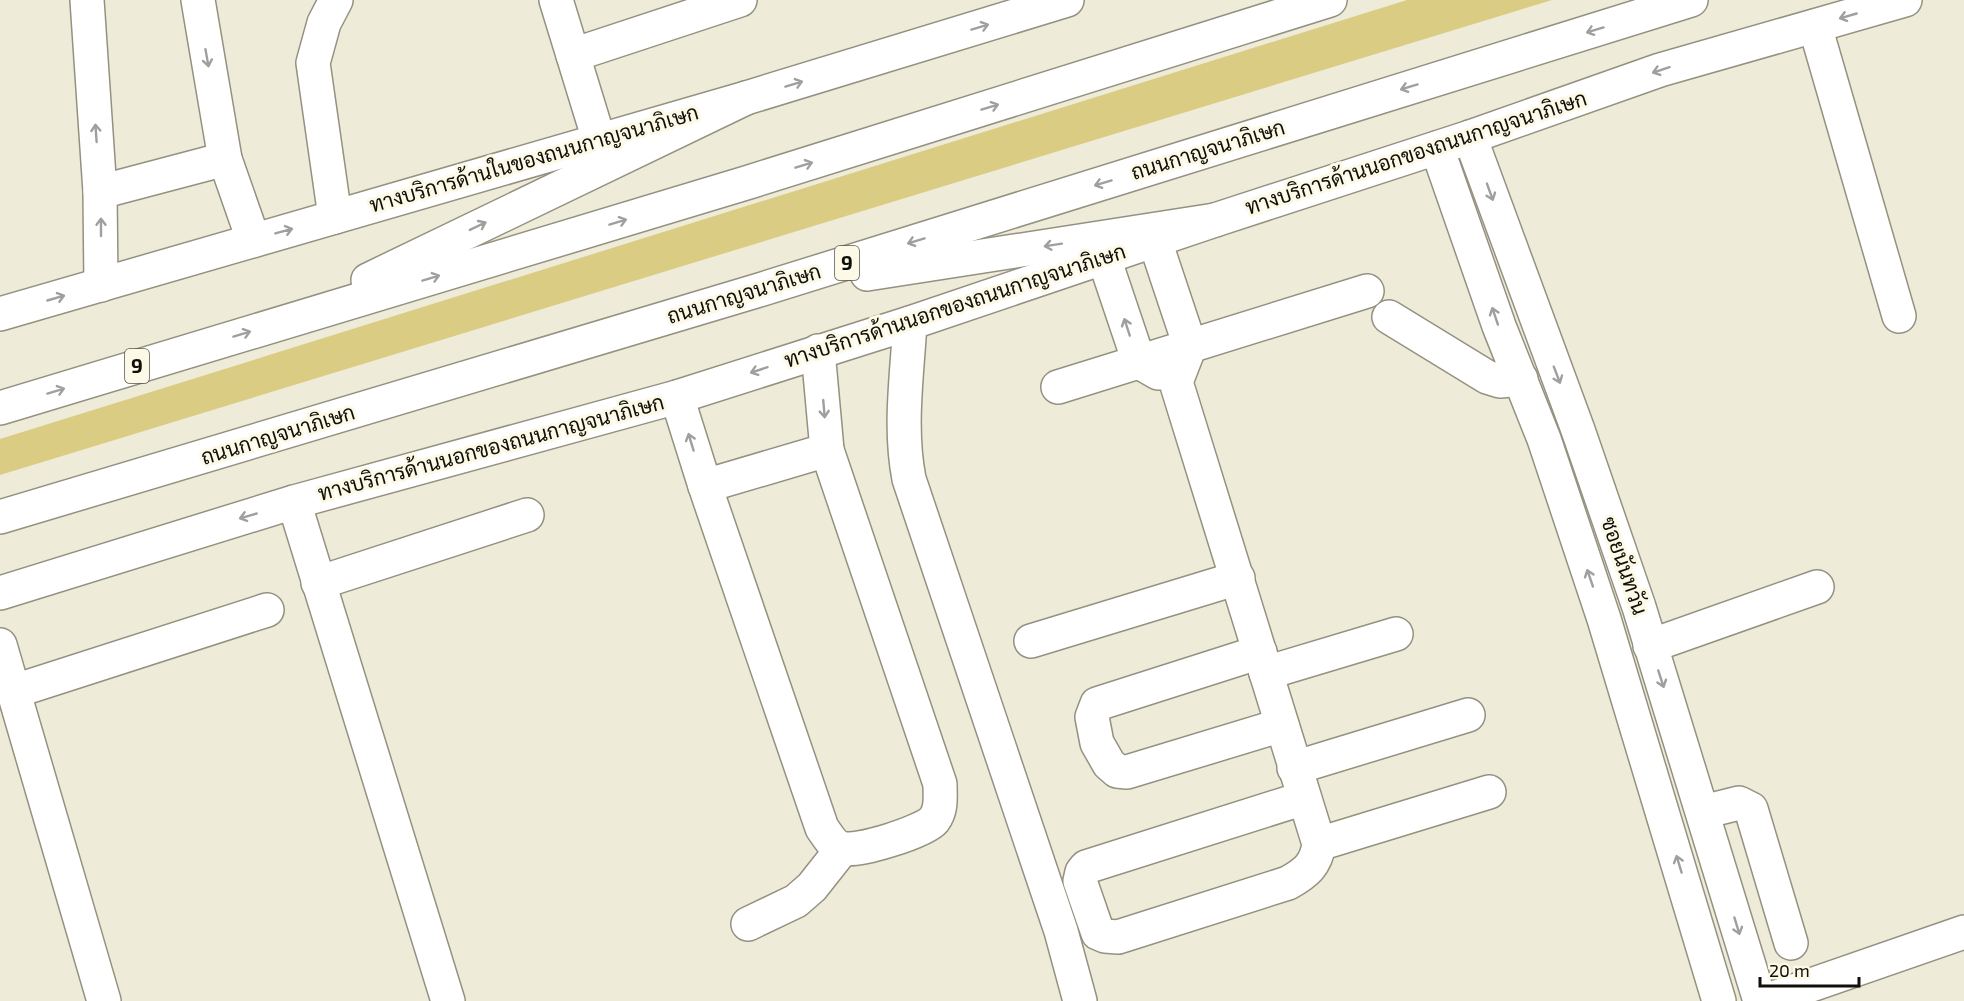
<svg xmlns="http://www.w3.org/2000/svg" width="1964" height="1001" viewBox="0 0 1964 1001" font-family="'Exo 2',Sarabun,sans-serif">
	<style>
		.green { fill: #dacc83 }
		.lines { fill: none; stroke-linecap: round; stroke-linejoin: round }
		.minor-casing { stroke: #959181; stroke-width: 36 }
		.major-casing { stroke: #959181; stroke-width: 36 }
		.highway-casing { stroke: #959181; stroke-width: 36 }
		.minor { stroke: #fff; stroke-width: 33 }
		.major { stroke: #fff; stroke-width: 33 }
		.highway { stroke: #fff; stroke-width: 33 }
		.oneway { stroke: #9f9f9d }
		.labels { text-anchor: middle; stroke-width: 6; stroke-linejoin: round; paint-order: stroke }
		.shield { fill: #fcf9e6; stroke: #57554b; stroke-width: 1.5 }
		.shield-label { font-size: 20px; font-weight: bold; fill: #100f09 }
		.street-label { font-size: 21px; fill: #100f09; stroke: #fcf9e6 }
	</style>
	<rect width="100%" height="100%" fill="#efebd9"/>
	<path class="green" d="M1407 0H1552L0 475V439Z"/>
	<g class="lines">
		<g class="minor-casing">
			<g id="minor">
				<path d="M87 0 100 192"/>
				<path d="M198 0 225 159"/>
				<path d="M556 0 599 140"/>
				<path d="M1815 26 1899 316"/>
				<path d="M573 55 740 0"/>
				<path d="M1470 137 1578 430 1639 607 1760 1001"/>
				<path d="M1437 148 1499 326 1544 439 1604 619 1719 1001"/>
				<path d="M335 217 313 63 324 23 336 0"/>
				<path d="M1155 241 1190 346 1176 382 1319 844C1316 865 1306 873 1288 883L1118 937 1105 936 1098 933 1080 881 1082 872 1086 867 1304 798"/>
				<path d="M1104 258 1139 362 1158 373"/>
				<path d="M101 285 100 192 225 159 253 239"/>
				<path d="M1389 317 1487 377 1500 381 1521 379"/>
				<path d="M910 323C907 375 899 428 909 479L1061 931 1080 1001"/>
				<path d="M1058 387 1367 291"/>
				<path d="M677 397 705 486 822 828C828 836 832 845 841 848 855 854 925 831 934 820 942 809 940 797 940 784L827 450"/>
				<path d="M705 486 827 450 818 351"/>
				<path d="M294 502 448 1001"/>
				<path d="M318 583 527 515"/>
				<path d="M1031 641 1238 578"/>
				<path d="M0 645 104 1001"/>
				<path d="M1650 646 1817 587"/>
				<path d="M1260 652 1097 704 1092 717 1097 743 1109 764 1117 771 1127 772 1282 725"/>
				<path d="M1266 673 1396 634"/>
				<path d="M15 691 267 610"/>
				<path d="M1294 768 1468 715"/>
				<path d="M1703 812 1739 803 1751 809 1791 943"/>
				<path d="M1319 844 1489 792"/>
				<path d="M748 924 796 901 812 887 842 849"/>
				<path d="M1765 1001 1964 932"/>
			</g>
		</g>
		<g class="major-casing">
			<g id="major">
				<path d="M0 314 746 98 1067 0"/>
				<path d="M0 593 294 502 677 397 910 323 1215 220 1470 137 1660 70 1905 0"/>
			</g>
		</g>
		<g class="highway-casing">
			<g id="highway">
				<path d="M867 274 1215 220"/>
				<path d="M368 280 746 98"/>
				<path d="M0 408 746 183 1330 0"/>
				<path d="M0 517 756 291 1691 0"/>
			</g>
		</g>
		<use href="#minor" class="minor"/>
		<use href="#major" class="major"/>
		<use href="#highway" class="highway"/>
	</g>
	<defs><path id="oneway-shaft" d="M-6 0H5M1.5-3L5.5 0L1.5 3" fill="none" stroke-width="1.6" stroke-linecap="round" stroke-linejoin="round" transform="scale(1.5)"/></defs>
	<g class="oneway">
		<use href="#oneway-shaft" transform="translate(1848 16) rotate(164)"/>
		<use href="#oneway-shaft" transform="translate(980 27) rotate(-17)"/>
		<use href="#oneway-shaft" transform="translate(1595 30) rotate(163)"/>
		<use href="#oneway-shaft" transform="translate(207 58) rotate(80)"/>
		<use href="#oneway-shaft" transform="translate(1661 70) rotate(162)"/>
		<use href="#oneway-shaft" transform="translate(794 84) rotate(-17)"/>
		<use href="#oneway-shaft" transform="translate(1409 87) rotate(163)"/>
		<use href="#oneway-shaft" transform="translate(990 107) rotate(-17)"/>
		<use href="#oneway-shaft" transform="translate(96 133) rotate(-94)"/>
		<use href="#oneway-shaft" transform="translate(804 165) rotate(-17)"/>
		<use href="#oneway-shaft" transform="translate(1103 183) rotate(163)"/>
		<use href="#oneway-shaft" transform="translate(1490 192) rotate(70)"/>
		<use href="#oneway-shaft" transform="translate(618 222) rotate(-17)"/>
		<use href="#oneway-shaft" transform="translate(478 226) rotate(-26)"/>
		<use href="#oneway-shaft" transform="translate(101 227) rotate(-90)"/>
		<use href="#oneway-shaft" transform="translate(284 231) rotate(-15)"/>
		<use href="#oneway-shaft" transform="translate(916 241) rotate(163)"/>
		<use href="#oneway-shaft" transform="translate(1053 245) rotate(171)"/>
		<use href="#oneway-shaft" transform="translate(431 278) rotate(-17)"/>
		<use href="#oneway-shaft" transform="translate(56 298) rotate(-16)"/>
		<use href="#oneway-shaft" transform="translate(1495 316) rotate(-109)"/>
		<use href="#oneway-shaft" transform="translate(1127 327) rotate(-108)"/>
		<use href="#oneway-shaft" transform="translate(242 334) rotate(-17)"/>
		<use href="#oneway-shaft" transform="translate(759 370) rotate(162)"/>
		<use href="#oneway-shaft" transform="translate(1557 375) rotate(69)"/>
		<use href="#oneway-shaft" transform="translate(56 391) rotate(-17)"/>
		<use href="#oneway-shaft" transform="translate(824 409) rotate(85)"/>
		<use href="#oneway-shaft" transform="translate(691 442) rotate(-107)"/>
		<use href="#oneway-shaft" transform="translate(248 516) rotate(164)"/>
		<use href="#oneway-shaft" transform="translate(1590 578) rotate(-109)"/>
		<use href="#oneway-shaft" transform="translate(1661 679) rotate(72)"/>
		<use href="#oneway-shaft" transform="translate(1679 864) rotate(-107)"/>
		<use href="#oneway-shaft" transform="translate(1737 926) rotate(73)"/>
	</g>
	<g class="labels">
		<g class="shield">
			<rect x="835" y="246" width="24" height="34" rx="4.5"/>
			<rect x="125" y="349" width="24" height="34" rx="4.5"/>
		</g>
		<g class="shield-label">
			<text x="847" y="270">9</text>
			<text x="137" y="373">9</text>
		</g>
		<g class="street-label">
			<text transform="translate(1208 150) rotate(-17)" y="7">ถนนกาญจนาภิเษก</text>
			<text transform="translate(1416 153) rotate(-18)" y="7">ทางบริการด้านนอกของถนนกาญจนาภิเษก</text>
			<text transform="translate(534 159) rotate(-16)" y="7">ทางบริการด้านในของถนนกาญจนาภิเษก</text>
			<text transform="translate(744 294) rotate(-17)" y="7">ถนนกาญจนาภิเษก</text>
			<text transform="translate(955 306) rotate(-18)" y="7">ทางบริการด้านนอกของถนนกาญจนาภิเษก</text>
			<text transform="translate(278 435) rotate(-17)" y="7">ถนนกาญจนาภิเษก</text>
			<text transform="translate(491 448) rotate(-15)" y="7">ทางบริการด้านนอกของถนนกาญจนาภิเษก</text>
			<text transform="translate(1624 566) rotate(71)" y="7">ซอยนันทวัน</text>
		</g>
	</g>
	<path d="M1760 977v9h99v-9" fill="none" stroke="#100f09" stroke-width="3"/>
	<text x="1769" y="977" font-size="18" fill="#100f09" stroke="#fcf9e6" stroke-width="4.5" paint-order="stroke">20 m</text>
</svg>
